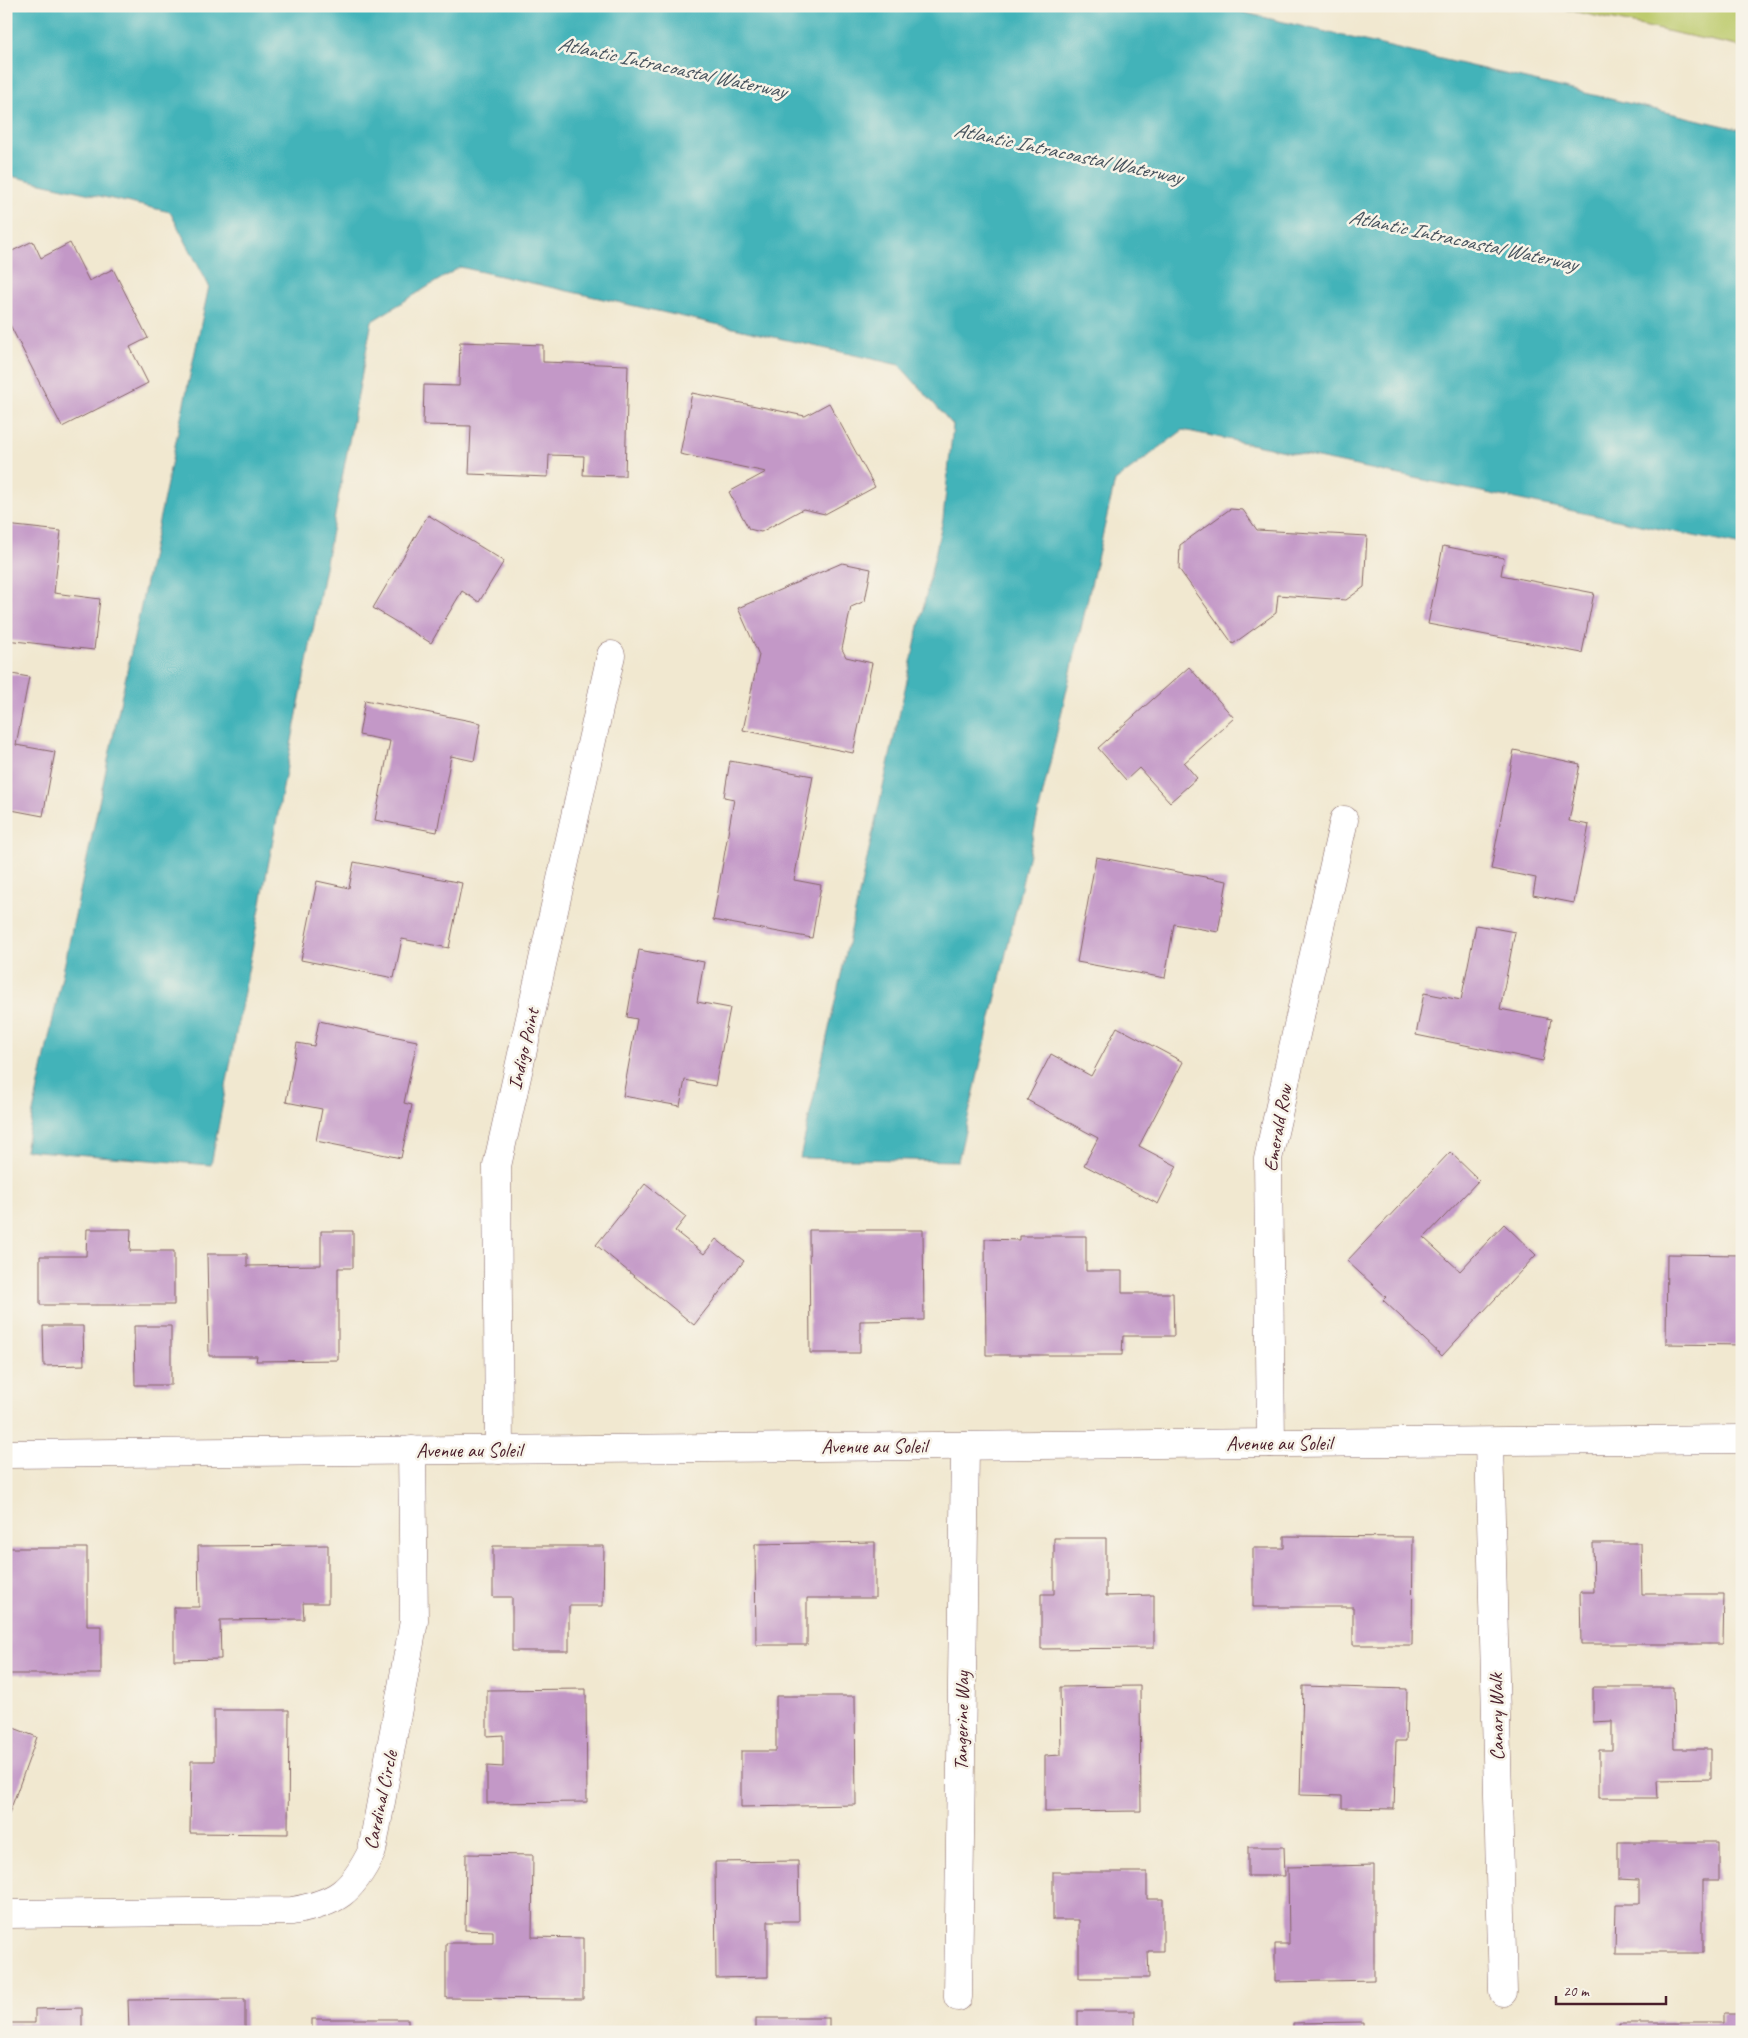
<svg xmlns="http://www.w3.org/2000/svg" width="1748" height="2038" viewBox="0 0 1748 2038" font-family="Caveat,sans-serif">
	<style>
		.green { fill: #bdcb6d; stroke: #84754c }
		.water { fill: #42b3b9; stroke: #466972 }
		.building { fill: #c398c7 }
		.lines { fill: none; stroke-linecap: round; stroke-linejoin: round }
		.street-casing { stroke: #846565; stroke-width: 29 }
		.street { stroke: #fff; stroke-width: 28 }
		.labels { text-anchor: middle; stroke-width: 5; stroke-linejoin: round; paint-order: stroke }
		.street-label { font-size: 20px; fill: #4a1f2b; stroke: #f7f3e8 }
		.water-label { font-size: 21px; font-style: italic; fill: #47535d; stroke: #f7f3e8 }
	</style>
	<rect width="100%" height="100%" fill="#f7f3e8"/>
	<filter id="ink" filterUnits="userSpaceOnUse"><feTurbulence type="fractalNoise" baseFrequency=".02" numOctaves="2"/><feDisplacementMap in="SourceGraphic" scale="10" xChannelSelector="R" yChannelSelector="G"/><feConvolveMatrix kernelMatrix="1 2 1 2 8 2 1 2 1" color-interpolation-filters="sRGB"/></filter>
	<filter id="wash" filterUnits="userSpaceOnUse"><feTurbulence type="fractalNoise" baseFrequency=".0096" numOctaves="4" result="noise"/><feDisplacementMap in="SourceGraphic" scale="20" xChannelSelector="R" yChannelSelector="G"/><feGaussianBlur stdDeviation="1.12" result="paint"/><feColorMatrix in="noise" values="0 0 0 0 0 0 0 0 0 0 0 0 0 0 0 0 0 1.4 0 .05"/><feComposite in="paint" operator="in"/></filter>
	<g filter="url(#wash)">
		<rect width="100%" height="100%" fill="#f1e8d0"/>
		<path class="green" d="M1548 6H1742V47Z"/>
		<path class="water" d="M6 6H1216L1742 130V546L1183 430 1115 481 958 1161 800 1158 943 519 953 425 899 365 460 267 372 321 211 1165 25 1150 209 286 170 212 6 175Z"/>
		<g id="blocks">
			<g class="building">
				<path d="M33 241 41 258 70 243 89 281 113 269 148 338 130 347 148 383 62 427 6 317V254Z"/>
				<path d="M460 342 543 345V362L628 365 625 476 583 475 584 456 549 455 548 477 469 474 471 426 423 425 424 385 459 386Z"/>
				<path d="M692 393 805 416 829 403 875 487 825 514 803 509 761 532 749 529 729 492 766 472 680 454Z"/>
				<path d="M1230 509 1243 510 1257 530 1367 536 1364 587 1346 600 1278 595 1276 613 1233 644 1179 569 1180 545Z"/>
				<path d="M428 515 504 561 479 602 462 591 431 643 373 608Z"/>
				<path d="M6 525 61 531 54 593 100 599 94 650 6 640Z"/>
				<path d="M1443 546 1504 558 1501 575 1594 593 1582 653 1428 624Z"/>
				<path d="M842 563 871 569 865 601 851 607 842 649 846 657 872 663 853 753 743 730 759 655 738 608Z"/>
				<path d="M1189 667 1234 718 1184 763 1197 778 1170 802 1139 768 1126 780 1098 748Z"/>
				<path d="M6 673 29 677 16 745 55 752 43 816 6 809Z"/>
				<path d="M365 700 481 723 474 761 451 756 437 832 375 820 390 741 359 735Z"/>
				<path d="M1514 750 1580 764 1569 821 1589 825 1574 903 1533 895 1536 878 1491 869Z"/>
				<path d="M730 761 813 776 794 880 821 885 812 938 713 920 734 799 724 797Z"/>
				<path d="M1096 857 1227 881 1218 932 1174 924 1165 978 1077 962Z"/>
				<path d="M354 862 462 883 449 948 402 939 394 978 301 960 317 881 349 888Z"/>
				<path d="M1476 925 1515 932 1500 1009 1551 1019 1543 1061 1416 1035 1424 993 1461 1000Z"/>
				<path d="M639 950 704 962 697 1002 730 1008 715 1086 685 1080 680 1106 623 1096 637 1019 627 1017Z"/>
				<path d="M319 1021 417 1041 404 1103 412 1105 401 1158 316 1141 322 1109 286 1102 297 1043 314 1046Z"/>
				<path d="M1117 1027 1183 1062 1139 1146 1177 1166 1158 1204 1084 1165 1098 1138 1027 1100 1051 1054 1091 1076Z"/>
				<path d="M1450 1152 1479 1180 1424 1238 1460 1271 1504 1224 1536 1255 1442 1356 1383 1300 1386 1297 1347 1261Z"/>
				<path d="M645 1184 686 1217 675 1231 704 1254 716 1239 744 1261 694 1325 596 1245Z"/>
				<path d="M87 1229H131L130 1251H174V1305H40V1256H86Z"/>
				<path d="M809 1230H923L924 1320 860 1321V1353H810Z"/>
				<path d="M321 1231H353V1268H338V1360L256 1361 257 1356H209L207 1254H247V1266L321 1265Z"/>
				<path d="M1020 1236H1086V1271H1122V1293H1173L1174 1336H1123L1122 1355H986L985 1239 1020 1240Z"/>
				<path d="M1667 1254 1742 1255V1345L1666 1344Z"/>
				<path d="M43 1326H83L84 1365 44 1366Z"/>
				<path d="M134 1326H171V1385H135Z"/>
				<path d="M1284 1536 1413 1537 1412 1645H1353V1607H1253V1548H1284Z"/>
				<path d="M1054 1538H1106V1596L1154 1595V1648L1041 1649V1594H1054Z"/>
				<path d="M875 1542V1598H807V1645H756L755 1544Z"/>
				<path d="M1593 1543H1641L1642 1594H1724L1723 1644H1581L1580 1592H1594Z"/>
				<path d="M328 1545V1603H303L304 1619 220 1620 221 1659 174 1660V1607H199L198 1546Z"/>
				<path d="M493 1546H604L603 1606H569V1651H512V1597H493Z"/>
				<path d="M6 1548H87V1626H101V1674H6Z"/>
				<path d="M1140 1686 1141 1811 1045 1812V1756L1061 1755 1060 1687Z"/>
				<path d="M1303 1686 1407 1689 1406 1741H1396L1394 1809 1342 1808V1796L1300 1795Z"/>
				<path d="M1593 1687H1673L1674 1749H1711V1779L1657 1780 1658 1798H1599V1750H1612V1721L1593 1722Z"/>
				<path d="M586 1689 587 1802 487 1803V1766L503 1767V1735L487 1736V1690Z"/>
				<path d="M776 1696H855L856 1805 741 1807V1751H776Z"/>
				<path d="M214 1710H289L288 1834 190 1833 191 1761H214Z"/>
				<path d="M6 1725 37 1737 6 1822Z"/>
				<path d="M1618 1842H1719V1880H1703V1953H1615L1616 1904H1639V1880L1618 1879Z"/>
				<path d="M1248 1847H1284L1285 1876H1248Z"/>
				<path d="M466 1854 533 1855 532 1937 583 1938V1999L446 1998V1943H493V1931L465 1930Z"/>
				<path d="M798 1861 799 1921H768V1977L716 1978 715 1862Z"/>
				<path d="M1374 1865V1980L1275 1982V1944H1289L1288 1867Z"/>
				<path d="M1053 1872H1147V1899H1163V1951H1148L1149 1978H1079V1920H1053Z"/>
				<path d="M245 1999V2032H129L128 2000Z"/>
				<path d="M82 2008V2032H6V2023H35V2009Z"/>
				<rect x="1078" y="2011" width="57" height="21"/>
				<path d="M1722 2013H1742V2032H1619V2023H1722Z"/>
				<rect x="756" y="2018" width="73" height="14"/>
				<rect x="312" y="2019" width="96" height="13"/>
				<path d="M1363 2022V2032H1293V2023Z"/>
			</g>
		</g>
	</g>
	<g filter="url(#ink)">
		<use href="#blocks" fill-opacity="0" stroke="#846565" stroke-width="1"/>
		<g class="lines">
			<g class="street-casing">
				<g id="street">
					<path d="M1489 1442 1503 1992"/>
					<path d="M1271 1443 1268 1159 1344 820"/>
					<path d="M499 1450 497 1166 611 655"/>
					<path d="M6 1454 1742 1439"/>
					<path d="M6 1914 292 1911C337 1903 352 1892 372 1851L414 1621 412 1450"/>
					<path d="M958 1997 965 1446"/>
				</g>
			</g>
			<use href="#street" class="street"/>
		</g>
	</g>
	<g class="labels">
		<g class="street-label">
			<text transform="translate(523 1049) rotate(-77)" y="7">Indigo Point</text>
			<text transform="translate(1277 1128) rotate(-80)" y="7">Emerald Row</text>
			<text x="1279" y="1450">Avenue au Soleil</text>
			<text x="874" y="1453">Avenue au Soleil</text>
			<text x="469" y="1457">Avenue au Soleil</text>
			<text transform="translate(1496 1717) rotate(-91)" y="7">Canary Walk</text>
			<text transform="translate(961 1721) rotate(-89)" y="7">Tangerine Way</text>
			<text transform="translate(380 1800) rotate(-78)" y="7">Cardinal Circle</text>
		</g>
		<g class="water-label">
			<text transform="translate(672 67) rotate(12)" y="7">Atlantic Intracoastal Waterway</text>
			<text transform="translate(1068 153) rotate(12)" y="7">Atlantic Intracoastal Waterway</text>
			<text transform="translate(1463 240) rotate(12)" y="7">Atlantic Intracoastal Waterway</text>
		</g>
	</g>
	<rect width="1748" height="2038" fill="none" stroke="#f7f3e8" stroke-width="25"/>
	<path d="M1556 1996v8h110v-8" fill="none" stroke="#4a1f2b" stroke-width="2.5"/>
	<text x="1563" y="1996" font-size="15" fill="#4a1f2b" stroke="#f7f3e8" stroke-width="4" paint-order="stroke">20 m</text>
</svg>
